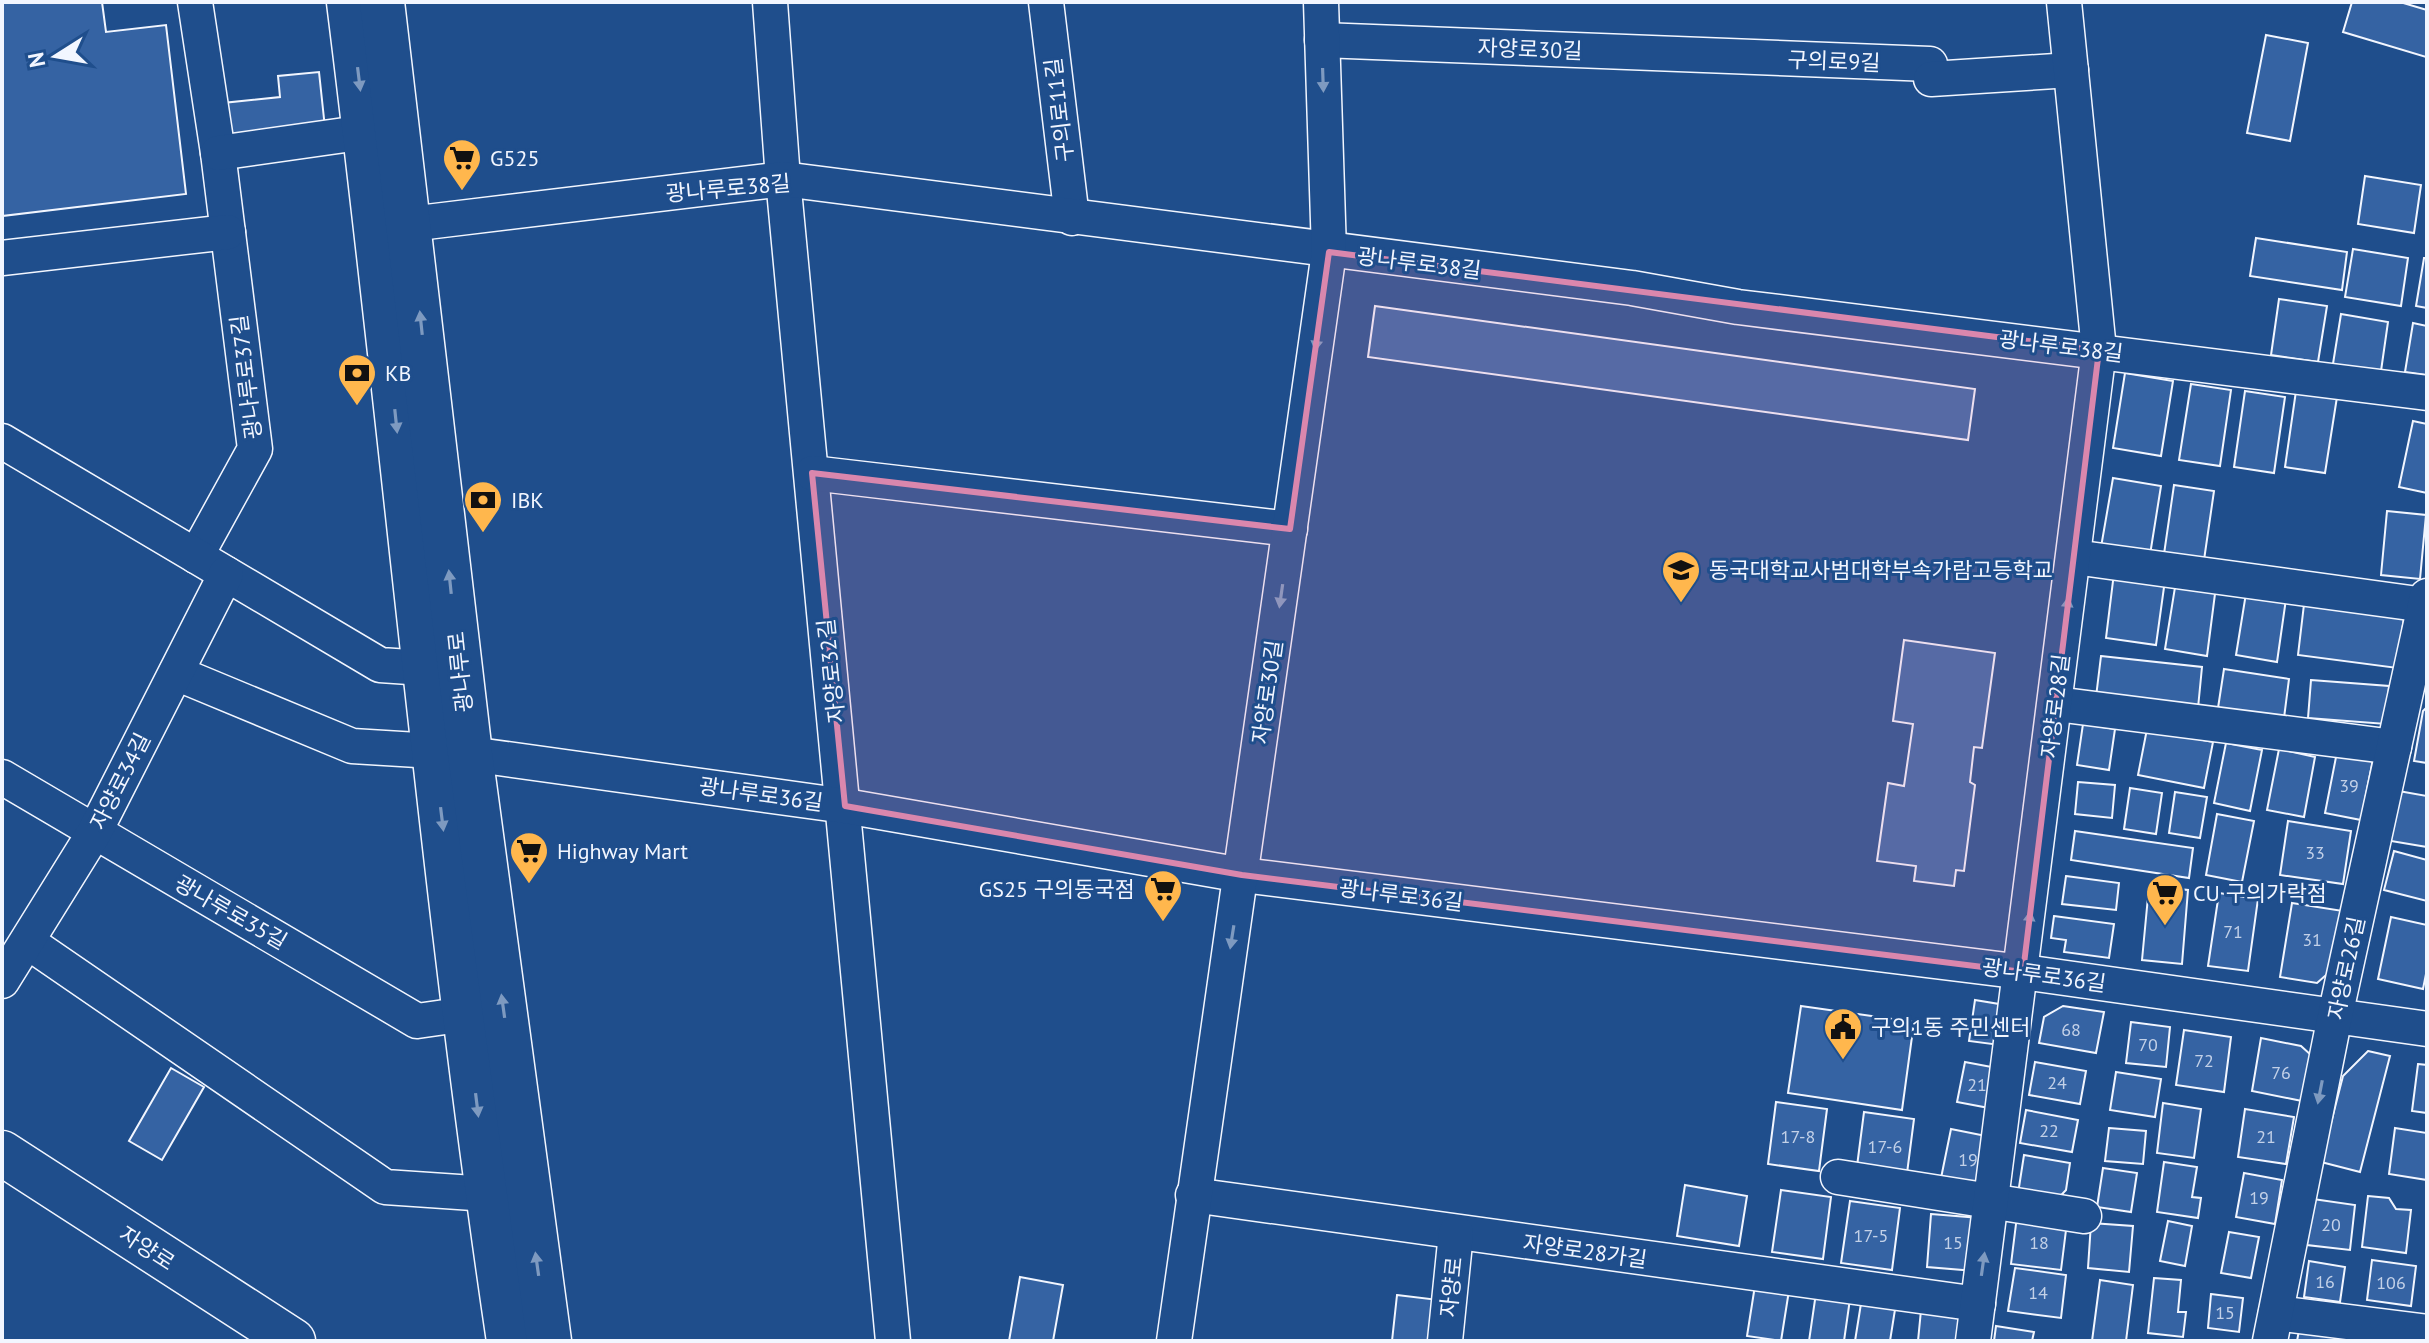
<svg xmlns="http://www.w3.org/2000/svg" width="2429" height="1343" viewBox="0 0 2429 1343" font-family="'PT Sans','Noto Sans KR',sans-serif">
	<style>
		.building { fill: #3563a3; stroke: #f2f6ff; stroke-width: 2 }
		.lines { fill: none; stroke-linecap: round; stroke-linejoin: round }
		.minor-casing { stroke: #f2f6ff; stroke-width: 37 }
		.major-casing { stroke: #f2f6ff; stroke-width: 47 }
		.minor { stroke: #1f4e8c; stroke-width: 34 }
		.major { stroke: #1f4e8c; stroke-width: 44 }
		.oneway { fill: #7e9ac0 }
		.marked { fill: #da87ad; fill-opacity: 0.2; stroke: #da87ad; stroke-width: 6; stroke-linejoin: round }
		.labels { text-anchor: middle; stroke-width: 6; stroke-linejoin: round; paint-order: stroke }
		.number-label { font-size: 18px; fill: #c3d1e8 }
		.street-label { font-size: 22px; fill: #f2f6ff; stroke: #1f4e8c }
		.poi-label { font-size: 22px; fill: #f2f6ff; stroke: #1f4e8c; text-anchor: start }
	</style>
	<rect width="100%" height="100%" fill="#1f4e8c"/>
	<g class="building">
		<path d="M2 2H102L106 32 166 25 186 194 2 216Z"/>
		<path d="M2352 2H2400L2427 10 2426 57 2343 32Z"/>
		<path d="M2266 35 2308 43 2290 141 2247 133Z"/>
		<path d="M319 72 325 128 227 138 223 103 280 97 278 76Z"/>
		<path d="M2365 176 2421 185 2414 233 2358 224Z"/>
		<path d="M2256 238 2347 252 2342 290 2250 276Z"/>
		<path d="M2353 249 2408 258 2401 306 2345 297Z"/>
		<path d="M2424 258H2427V308L2416 306Z"/>
		<path d="M2279 299 2327 306 2318 362 2271 355Z"/>
		<path d="M1375 306 1975 389 1968 440 1368 357Z"/>
		<path d="M2341 314 2388 322 2380 378 2332 370Z"/>
		<path d="M2413 323 2427 326V375L2405 372Z"/>
		<path d="M2125 373 2173 381 2161 456 2113 448Z"/>
		<path d="M2191 384 2231 390 2220 466 2179 460Z"/>
		<path d="M2245 391 2285 397 2274 473 2234 467Z"/>
		<path d="M2296 391 2337 397 2325 473 2285 467Z"/>
		<path d="M2413 421 2427 424V493L2399 487Z"/>
		<path d="M2113 478 2161 486 2149 561 2100 553Z"/>
		<path d="M2174 485 2214 491 2203 567 2163 561Z"/>
		<path d="M2387 511 2426 515 2420 579 2381 575Z"/>
		<path d="M2114 573 2165 580 2156 645 2106 638Z"/>
		<path d="M2176 581 2216 586 2207 656 2165 649Z"/>
		<path d="M2247 587 2287 592 2277 662 2236 655Z"/>
		<path d="M2305 596 2405 610 2397 668 2298 655Z"/>
		<path d="M1904 640 1995 653 1982 748 1974 747 1970 782 1975 785 1964 871 1956 870 1954 886 1914 881 1916 866 1877 861 1888 783 1904 786 1913 724 1893 721Z"/>
		<path d="M2101 656 2202 667 2198 708 2096 697Z"/>
		<path d="M2224 669 2289 679 2284 718 2218 708Z"/>
		<path d="M2311 680 2389 686 2386 724 2308 718Z"/>
		<path d="M2427 707V763L2414 761 2423 711Z"/>
		<path d="M2083 724 2115 729 2109 770 2077 765Z"/>
		<path d="M2147 729 2213 742 2204 788 2138 775Z"/>
		<path d="M2226 743 2262 750 2250 811 2214 803Z"/>
		<path d="M2279 749 2315 757 2304 817 2267 810Z"/>
		<path d="M2337 752 2373 759 2361 820 2325 813Z"/>
		<path d="M2078 782 2115 785 2112 818 2075 814Z"/>
		<path d="M2130 788 2162 793 2156 834 2124 829Z"/>
		<path d="M2393 790 2427 796V847L2385 840Z"/>
		<path d="M2175 792 2207 797 2200 838 2169 833Z"/>
		<path d="M2217 814 2254 821 2242 882 2206 875Z"/>
		<path d="M2288 821 2351 831 2343 884 2280 875Z"/>
		<path d="M2075 831 2193 848 2189 878 2071 860Z"/>
		<path d="M2394 851 2427 860V901L2384 890Z"/>
		<path d="M2066 876 2119 883 2116 910 2062 904Z"/>
		<path d="M2149 886 2188 890 2182 964 2142 960Z"/>
		<path d="M2219 893 2258 899 2248 971 2208 966Z"/>
		<path d="M2292 903 2343 911 2333 969 2317 983 2280 977Z"/>
		<path d="M2054 916 2114 924 2109 958 2064 952 2066 940 2051 938Z"/>
		<path d="M2391 917 2427 925V969L2423 989 2378 979Z"/>
		<path d="M1975 1000 1999 1004 2010 1020 2007 1046 1969 1041Z"/>
		<path d="M1801 1006 1914 1022 1902 1110 1788 1093Z"/>
		<path d="M2063 1006 2104 1012 2096 1053 2039 1043 2044 1017Z"/>
		<path d="M2131 1022 2170 1027 2166 1067 2126 1063Z"/>
		<path d="M2184 1030 2231 1037 2224 1092 2176 1085Z"/>
		<path d="M2261 1038 2301 1046 2311 1055 2302 1101 2252 1091Z"/>
		<path d="M2368 1051 2390 1056 2360 1172 2321 1162 2343 1076Z"/>
		<path d="M1965 1062 1997 1068 1989 1108 1957 1102Z"/>
		<path d="M2035 1062 2086 1071 2080 1104 2029 1095Z"/>
		<path d="M2418 1064 2427 1065V1113L2412 1111Z"/>
		<path d="M171 1068 204 1087 162 1160 129 1141Z"/>
		<path d="M2116 1072 2161 1079 2155 1117 2110 1110Z"/>
		<path d="M1776 1102 1827 1109 1819 1171 1768 1164Z"/>
		<path d="M2163 1103 2201 1109 2194 1158 2157 1153Z"/>
		<path d="M2245 1109 2294 1117 2286 1164 2238 1157Z"/>
		<path d="M2026 1110 2078 1120 2072 1152 2020 1143Z"/>
		<path d="M1864 1112 1914 1119 1906 1181 1856 1174Z"/>
		<path d="M2109 1128 2146 1131 2143 1164 2105 1161Z"/>
		<path d="M2395 1128 2427 1133V1180L2389 1174Z"/>
		<path d="M1951 1129 1996 1138 1985 1192 1940 1183Z"/>
		<path d="M2024 1155 2070 1163 2066 1190 2051 1206 2017 1200Z"/>
		<path d="M2164 1162 2197 1167 2192 1197 2201 1198 2198 1218 2157 1212Z"/>
		<path d="M2103 1168 2137 1173 2131 1212 2097 1207Z"/>
		<path d="M2244 1173 2282 1180 2275 1224 2236 1217Z"/>
		<path d="M1685 1185 1747 1196 1739 1246 1677 1236Z"/>
		<path d="M1781 1190 1831 1197 1823 1259 1772 1252Z"/>
		<path d="M2368 1196 2389 1198 2396 1209 2411 1210 2406 1253 2362 1247Z"/>
		<path d="M2313 1199 2355 1205 2350 1250 2307 1245Z"/>
		<path d="M1850 1201 1900 1208 1892 1270 1841 1263Z"/>
		<path d="M1931 1214 1980 1218 1975 1271 1927 1267Z"/>
		<path d="M2017 1216 2067 1222 2061 1270 2011 1264Z"/>
		<path d="M2168 1221 2192 1226 2185 1266 2160 1261Z"/>
		<path d="M2091 1223 2133 1226 2129 1272 2088 1268Z"/>
		<path d="M2229 1232 2259 1237 2251 1278 2221 1273Z"/>
		<path d="M2372 1260 2416 1266 2411 1306 2367 1300Z"/>
		<path d="M2309 1261 2345 1267 2340 1302 2304 1297Z"/>
		<path d="M2015 1268 2066 1275 2061 1318 2008 1311Z"/>
		<path d="M1020 1277 1063 1285 1053 1341H1009Z"/>
		<path d="M2154 1278 2181 1280 2178 1312H2186L2183 1337 2148 1333Z"/>
		<path d="M1756 1279 1790 1284 1781 1341 1747 1336Z"/>
		<path d="M2100 1280 2133 1285 2126 1341H2092Z"/>
		<path d="M1817 1286 1851 1292 1844 1341H1809Z"/>
		<path d="M1863 1291 1897 1297 1890 1341H1855Z"/>
		<path d="M2211 1294 2243 1298 2239 1332 2208 1328Z"/>
		<path d="M1397 1295 1439 1300 1434 1341H1392Z"/>
		<path d="M1922 1300 1959 1304 1969 1341H1918Z"/>
		<path d="M2300 1325 2340 1335 2339 1341H2297Z"/>
		<path d="M1996 1326 2034 1332 2032 1341H1994Z"/>
	</g>
	<g class="lines">
		<g class="minor-casing">
			<g id="minor">
				<path d="M195 2 218 153 255 449 196 556"/>
				<path d="M770 2 783 179 893 1341"/>
				<path d="M1046 2 1072 218"/>
				<path d="M1322 40 1930 64"/>
				<path d="M1931 79 2071 70"/>
				<path d="M218 153 366 132"/>
				<path d="M410 224 783 179 1632 288 1738 307 2427 393"/>
				<path d="M2 258 228 232"/>
				<path d="M2 441 380 665 424 668"/>
				<path d="M812 473 1290 529"/>
				<path d="M2074 557 2425 605"/>
				<path d="M176 673 352 746 434 751"/>
				<path d="M2056 704 2394 747"/>
				<path d="M470 754 845 806 1242 875 2023 972 2427 1029"/>
				<path d="M2 777 417 1021 466 1014"/>
				<path d="M28 942 385 1187 488 1194"/>
				<path d="M2 981 94 833 226 574"/>
				<path d="M1838 1177 2084 1216"/>
				<path d="M1193 1195 1978 1304"/>
				<path d="M2276 1313 2427 1332"/>
				<path d="M1174 1341 1329 252 1321 2"/>
				<path d="M1445 1341 1456 1233"/>
				<path d="M1973 1341 2099 350 2064 2"/>
				<path d="M2270 1341 2335 1016 2427 596"/>
			</g>
		</g>
		<g class="major-casing">
			<g id="major">
				<path d="M349 2C405 448 443 896 509 1341"/>
				<path d="M382 2 470 754 549 1341"/>
				<path d="M2 1153 293 1341"/>
			</g>
		</g>
		<use href="#minor" class="minor"/>
		<use href="#major" class="major"/>
	</g>
	<defs><path id="oneway-solid" d="M-6-.8H1V-3.2L6.5 0L1 3.2V.8H-6Z" transform="scale(2)"/></defs>
	<g class="oneway">
		<use href="#oneway-solid" transform="translate(359 79) rotate(83)"/>
		<use href="#oneway-solid" transform="translate(1323 80) rotate(88)"/>
		<use href="#oneway-solid" transform="translate(421 323) rotate(-96)"/>
		<use href="#oneway-solid" transform="translate(1317 339) rotate(98)"/>
		<use href="#oneway-solid" transform="translate(396 421) rotate(84)"/>
		<use href="#oneway-solid" transform="translate(450 582) rotate(-96)"/>
		<use href="#oneway-solid" transform="translate(1281 596) rotate(98)"/>
		<use href="#oneway-solid" transform="translate(2067 609) rotate(-83)"/>
		<use href="#oneway-solid" transform="translate(442 819) rotate(83)"/>
		<use href="#oneway-solid" transform="translate(2029 923) rotate(-83)"/>
		<use href="#oneway-solid" transform="translate(1232 937) rotate(99)"/>
		<use href="#oneway-solid" transform="translate(503 1006) rotate(-98)"/>
		<use href="#oneway-solid" transform="translate(2320 1092) rotate(101)"/>
		<use href="#oneway-solid" transform="translate(477 1105) rotate(83)"/>
		<use href="#oneway-solid" transform="translate(537 1264) rotate(-98)"/>
		<use href="#oneway-solid" transform="translate(1983 1264) rotate(-82)"/>
	</g>
	<path class="marked" d="M1329 252 2099 350 2023 972 1242 875 845 806 812 473 1290 529Z"/>
	<defs>
		<g id="supermarket-pin" transform="scale(2)"><path d="M0 17L-7.5 6A9.5 9.5 0 1 1 7.5 6Z" fill="#ffb74d" stroke="#1f4e8c"/><path d="M-6-5.5h2.5l.6 2H6L4.5 2H-2.5L-4.4-4H-6ZM-1.5 3.2a1.3 1.3 0 1 0 .1 0ZM3 3.2a1.3 1.3 0 1 0 .1 0Z" fill="#111"/></g>
		<g id="bank-pin" transform="scale(2)"><path d="M0 17L-7.5 6A9.5 9.5 0 1 1 7.5 6Z" fill="#ffb74d" stroke="#1f4e8c"/><path d="M-6-4H6V4H-6ZM0-2.3a2.3 2.3 0 1 0 0 4.6a2.3 2.3 0 1 0 0-4.6Z" fill="#111"/></g>
		<g id="school-pin" transform="scale(2)"><path d="M0 17L-7.5 6A9.5 9.5 0 1 1 7.5 6Z" fill="#ffb74d" stroke="#1f4e8c"/><path d="M0-5L7-2L0 1L-7-2ZM-4 1L0 2.5L4 1V4Q0 6-4 4Z" fill="#111"/></g>
		<g id="civic-pin" transform="scale(2)"><path d="M0 17L-7.5 6A9.5 9.5 0 1 1 7.5 6Z" fill="#ffb74d" stroke="#1f4e8c"/><path d="M-.6-6.5H3V-4.5H.6V-3L4-1V1h2V6H-6V1h2V-1L-.6-3ZM-1.2 2.5V6h2.4V2.5Z" fill="#111"/></g>
	</defs>
	<g fill-rule="evenodd">
		<use href="#supermarket-pin" x="462" y="158"/>
		<use href="#bank-pin" x="357" y="373"/>
		<use href="#bank-pin" x="483" y="500"/>
		<use href="#school-pin" x="1681" y="570"/>
		<use href="#supermarket-pin" x="529" y="851"/>
		<use href="#supermarket-pin" x="1163" y="889"/>
		<use href="#supermarket-pin" x="2165" y="893"/>
		<use href="#civic-pin" x="1843" y="1027"/>
	</g>
	<g class="labels">
		<g class="number-label">
			<text x="2349" y="792">39</text>
			<text x="2315" y="859">33</text>
			<text x="2233" y="938">71</text>
			<text x="2312" y="946">31</text>
			<text x="2071" y="1036">68</text>
			<text x="2148" y="1051">70</text>
			<text x="2204" y="1067">72</text>
			<text x="2281" y="1079">76</text>
			<text x="2057" y="1089">24</text>
			<text x="1977" y="1091">21</text>
			<text x="2049" y="1137">22</text>
			<text x="1798" y="1143">17-8</text>
			<text x="2266" y="1143">21</text>
			<text x="1885" y="1153">17-6</text>
			<text x="1968" y="1166">19</text>
			<text x="2259" y="1204">19</text>
			<text x="2331" y="1231">20</text>
			<text x="1871" y="1242">17-5</text>
			<text x="1953" y="1249">15</text>
			<text x="2039" y="1249">18</text>
			<text x="2325" y="1288">16</text>
			<text x="2391" y="1289">106</text>
			<text x="2038" y="1299">14</text>
			<text x="2225" y="1319">15</text>
		</g>
		<g class="street-label">
			<text transform="translate(1530 49) rotate(2)" y="8">자양로30길</text>
			<text transform="translate(1834 61) rotate(2)" y="8">구의로9길</text>
			<text transform="translate(1059 110) rotate(-97)" y="8">구의로11길</text>
			<text transform="translate(728 188) rotate(-5)" y="8">광나루로38길</text>
			<text transform="translate(1419 263) rotate(7)" y="8">광나루로38길</text>
			<text transform="translate(2061 346) rotate(7)" y="8">광나루로38길</text>
			<text transform="translate(246 377) rotate(-97)" y="8">광나루로37길</text>
			<text transform="translate(831 671) rotate(-96)" y="8">자양로32길</text>
			<text transform="translate(460 672) rotate(-96)" y="8">광나루로</text>
			<text transform="translate(1267 692) rotate(-82)" y="8">자양로30길</text>
			<text transform="translate(2055 706) rotate(-83)" y="8">자양로28길</text>
			<text transform="translate(120 781) rotate(-63)" y="8">자양로34길</text>
			<text transform="translate(761 794) rotate(8)" y="8">광나루로36길</text>
			<text transform="translate(1401 895) rotate(7)" y="8">광나루로36길</text>
			<text transform="translate(231 912) rotate(30)" y="8">광나루로35길</text>
			<text transform="translate(2346 968) rotate(-78)" y="8">자양로26길</text>
			<text transform="translate(2044 975) rotate(8)" y="8">광나루로36길</text>
			<text transform="translate(147 1248) rotate(33)" y="8">자양로</text>
			<text transform="translate(1585 1251) rotate(8)" y="8">자양로28가길</text>
			<text transform="translate(1451 1287) rotate(-84)" y="8">자양로</text>
		</g>
		<g class="poi-label">
			<text x="490" y="166">G525</text>
			<text x="385" y="381">KB</text>
			<text x="511" y="508">IBK</text>
			<text x="1709" y="578">동국대학교사범대학부속가람고등학교</text>
			<text x="557" y="859">Highway Mart</text>
			<text x="1135" y="897" text-anchor="end">GS25 구의동국점</text>
			<text x="2193" y="901">CU 구의가락점</text>
			<text x="1871" y="1035">구의1동 주민센터</text>
		</g>
	</g>
	<rect width="2429" height="1343" fill="none" stroke="#f2f6ff" stroke-width="8"/>
	<g transform="translate(56 56) rotate(259)" stroke="#1f4e8c" stroke-width="6" paint-order="stroke">
	<path d="M0-6L14 30L0 20L-14 30Z" fill="#f2f6ff"/>
	<text y="-12" font-size="22" font-weight="bold" text-anchor="middle" fill="#f2f6ff">N</text>
	</g>
</svg>
